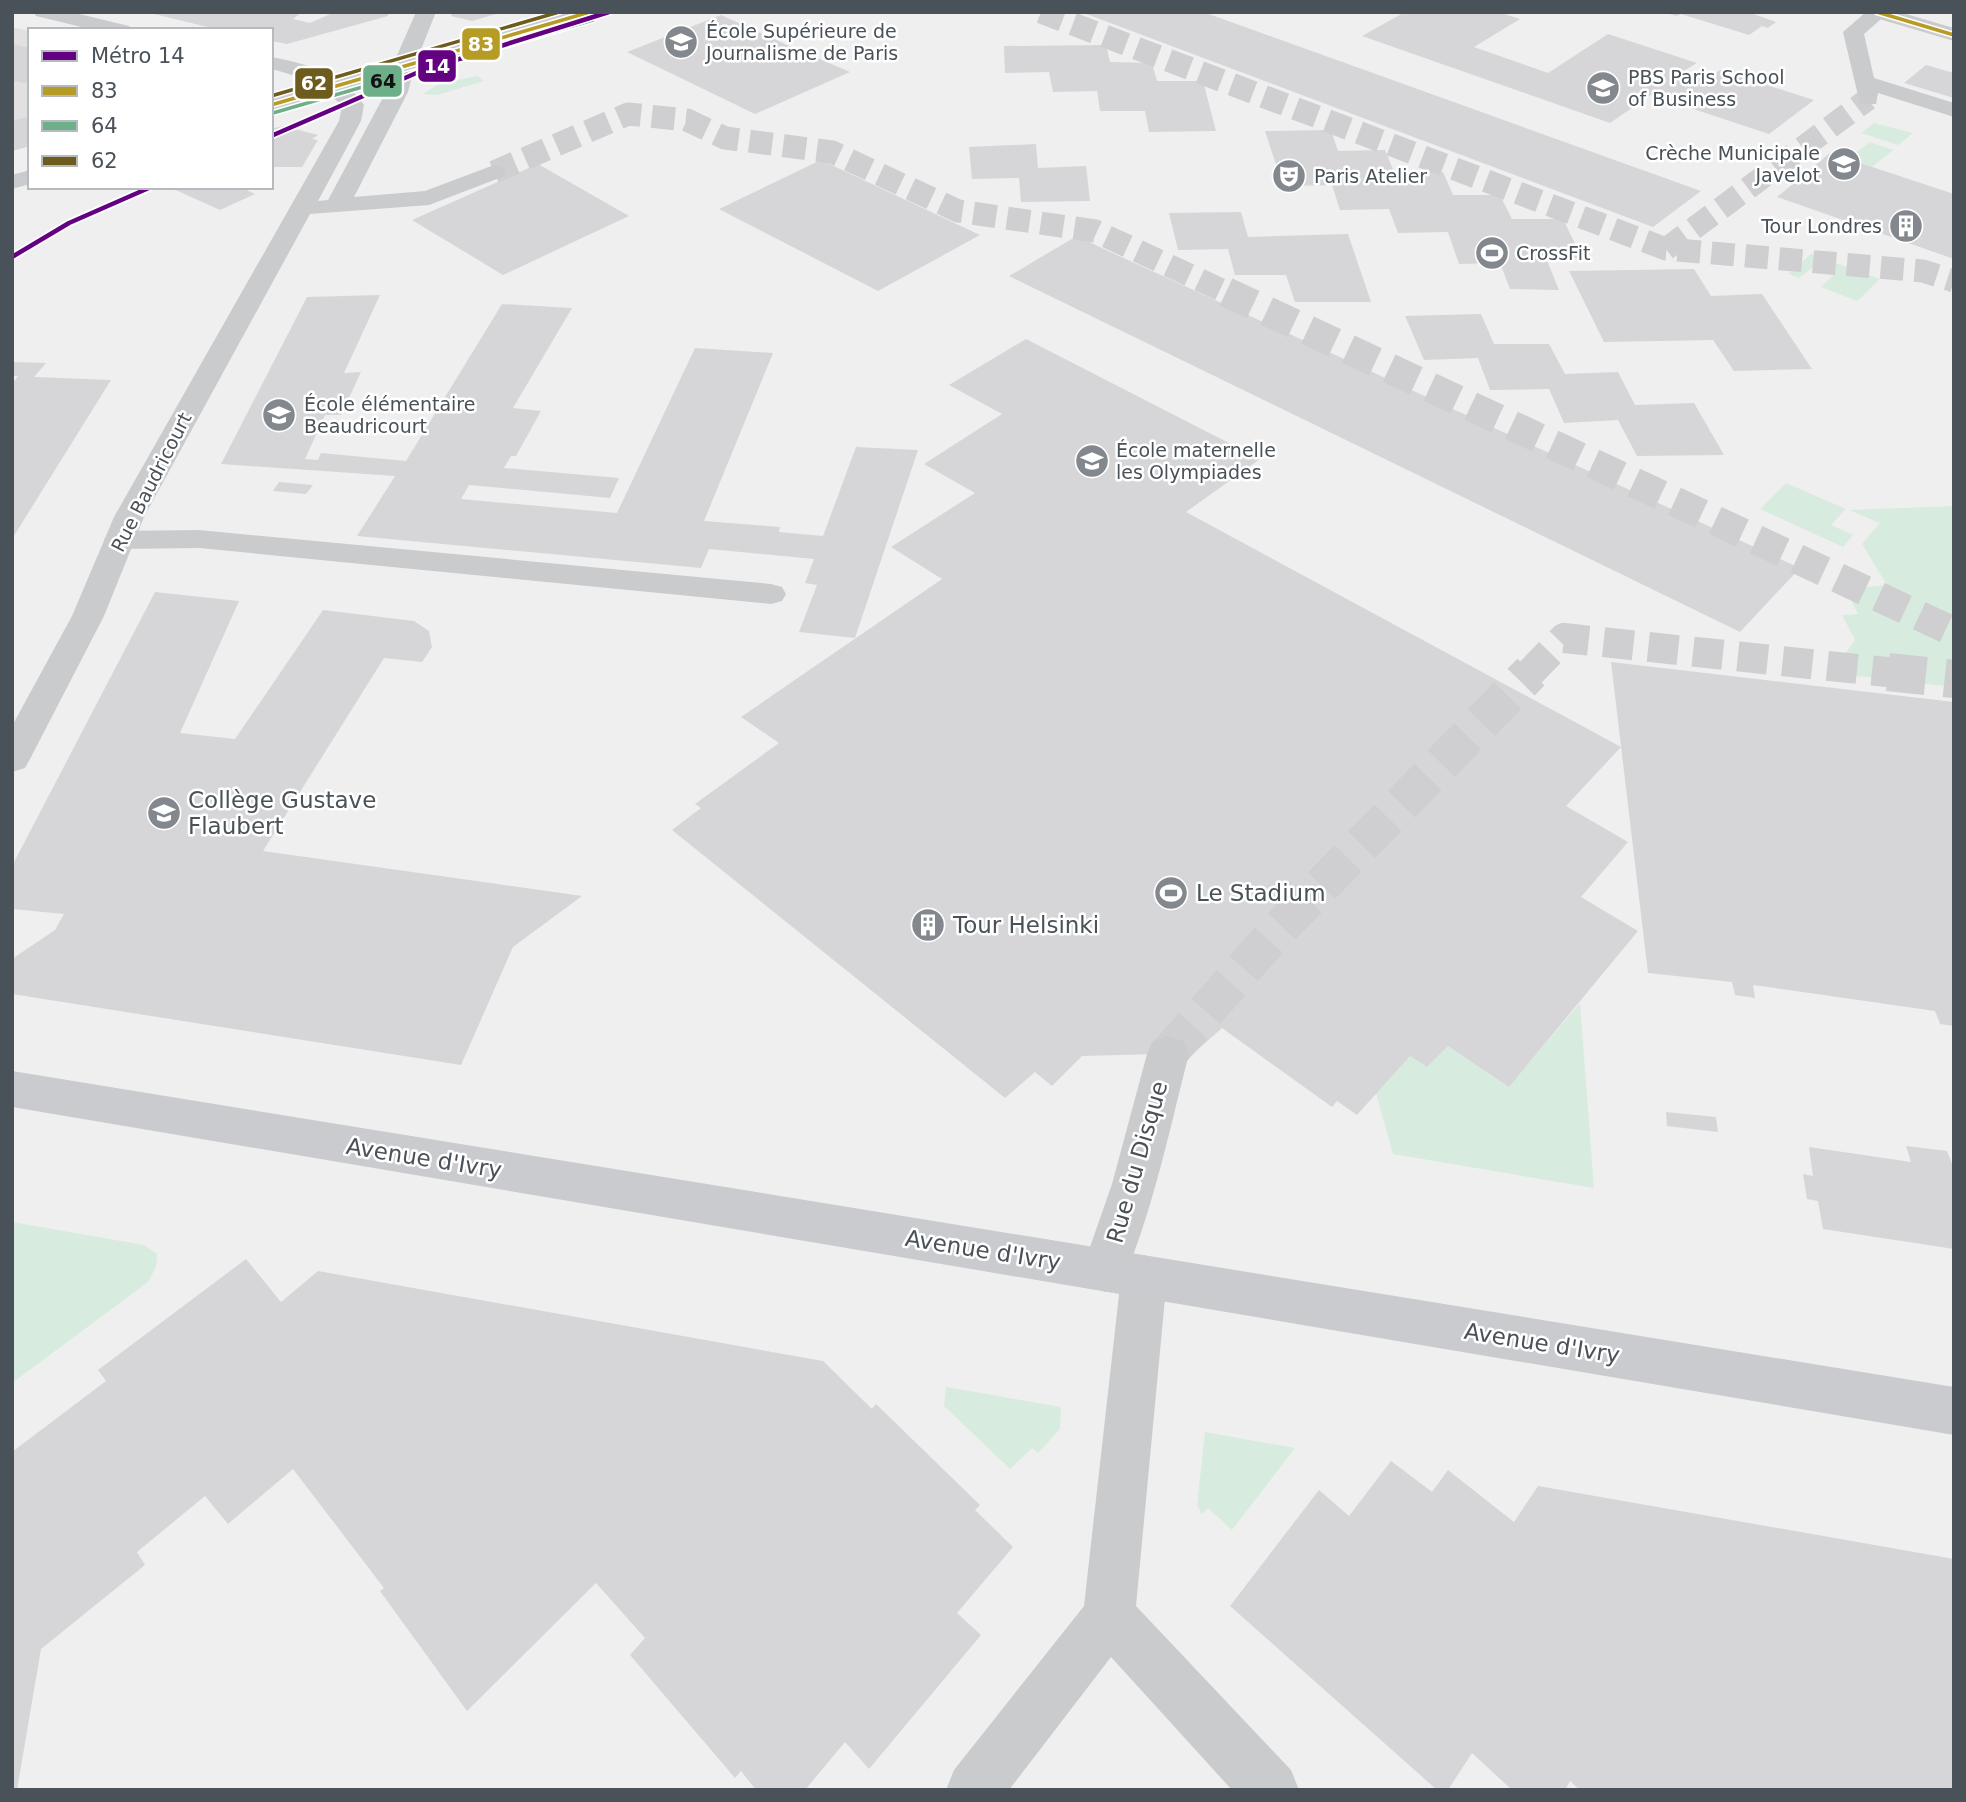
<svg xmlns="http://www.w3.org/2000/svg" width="1966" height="1802" viewBox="0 0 1966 1802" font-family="'DejaVu Sans',sans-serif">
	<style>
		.education { fill: #e2e0e0 }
		.green { fill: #d7ecdf }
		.building { fill: #d6d6d8 }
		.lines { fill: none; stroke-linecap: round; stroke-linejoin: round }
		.minor-tunnel-far2 { stroke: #cfcfd1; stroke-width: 23; stroke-dasharray: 23 11; stroke-linecap: butt }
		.minor-tunnel-far1 { stroke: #cfcfd1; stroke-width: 30; stroke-dasharray: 30 15; stroke-linecap: butt }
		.minor-tunnel { stroke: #cfcfd1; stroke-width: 38; stroke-dasharray: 38 19; stroke-linecap: butt }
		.service { fill: #c9cbcd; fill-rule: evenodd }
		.pedestrian { fill: #c9cbcd; fill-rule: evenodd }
		.minor { fill: #c9cbcd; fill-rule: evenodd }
		.tertiary { fill: #c9cbcd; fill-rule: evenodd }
		.secondary { fill: #cacbce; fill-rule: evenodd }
		.bus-1-casing { stroke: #fff; stroke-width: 7 }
		.bus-2-casing { stroke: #fff; stroke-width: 7 }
		.bus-3-casing { stroke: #fff; stroke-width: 7 }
		.bus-1 { stroke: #b69b25; stroke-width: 3.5 }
		.bus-2 { stroke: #6caf89; stroke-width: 3.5 }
		.bus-3 { stroke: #6e5b1e; stroke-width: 3.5 }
		.metro-1-casing { stroke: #fff; stroke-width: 8 }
		.metro-1 { stroke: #640082; stroke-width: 4.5 }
		.labels { text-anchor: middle; stroke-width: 5; stroke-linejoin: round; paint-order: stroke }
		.far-poi-label { font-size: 19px; fill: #495159; stroke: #fff; text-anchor: start }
		.far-street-label { font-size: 19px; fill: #495159; stroke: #fff }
		.poi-label { font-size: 23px; fill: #495159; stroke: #fff; text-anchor: start }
		.street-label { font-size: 23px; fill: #495159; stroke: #fff }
		.line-badge { stroke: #fff; stroke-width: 2.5 }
		.badge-label { font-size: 19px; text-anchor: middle; font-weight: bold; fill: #fff }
		.pale-badge-label { font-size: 19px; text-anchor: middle; font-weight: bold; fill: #111 }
	</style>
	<rect width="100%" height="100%" fill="#f0efef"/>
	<path class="education" d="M12 27 30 31V146L12 151Z"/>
	<g class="green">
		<path d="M477 76 484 81 437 95 423 94 439 84Z"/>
		<path d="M1874 123 1913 133 1898 145 1861 133Z"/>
		<path d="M1870 142 1893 150 1872 167 1848 159Z"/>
		<path d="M1811 254 1880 279 1857 301 1821 287 1835 274 1814 266 1799 278 1788 274Z"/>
		<path d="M1786 483 1846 509 1831 525 1853 535 1843 547 1760 509Z"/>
		<path d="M1954 506V687L1832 673 1855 640 1842 615 1858 614 1845 589 1887 585 1862 544 1880 523 1849 510Z"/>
		<path d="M1580 1003 1594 1188 1393 1154 1376 1093 1410 1056 1427 1067 1448 1046 1509 1086Z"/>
		<path d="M12 1222 144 1245 157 1254 156 1267 148 1282 12 1383Z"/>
		<path d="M946 1387 1061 1407 1060 1429 1038 1453 1032 1448 1010 1469 944 1406Z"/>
		<path d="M1205 1432 1295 1448 1232 1530 1208 1508 1202 1514 1197 1506Z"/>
	</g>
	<g class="building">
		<path d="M146 12H302L293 19 310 23 335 12H389L388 16 287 44 271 41V30H220Z"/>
		<path d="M453 12H499V13L472 21 451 16Z"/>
		<path d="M1081 12H1203L1701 191 1653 227Z"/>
		<path d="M1405 12H1498L1520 19 1474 47 1548 73 1608 34 1697 63 1682 72 1706 80 1720 70 1814 100 1769 134 1651 95 1610 123 1362 36Z"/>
		<path d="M1748 12 1776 22 1768 28 1762 26 1749 35 1681 14 1677 16 1666 13Z"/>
		<path d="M721 15 794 48 850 72 755 114 627 52Z"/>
		<path d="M12 44 30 48V84L12 81Z"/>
		<path d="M1106 45 1110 62 1152 63 1157 81H1203L1216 131 1149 132 1145 111H1100L1097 91 1053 92 1049 72 1005 73 1004 46Z"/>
		<path d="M1926 65 1954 73V98L1904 83Z"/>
		<path d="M30 116V146L12 151V121Z"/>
		<path d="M283 126 318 135 312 139 318 140 302 167H271V129Z"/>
		<path d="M1331 130 1338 151 1385 150 1394 172H1443L1453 195H1500L1512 219H1563L1582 258H1546L1559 290 1510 289 1500 263 1459 264 1448 232 1398 233 1389 209 1340 210 1332 185 1283 186 1265 131Z"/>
		<path d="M1036 144 1038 168 1086 166 1090 201 1021 202 1019 178 972 179 969 147Z"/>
		<path d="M1830 153 1954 194V259L1777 197Z"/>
		<path d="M821 160 948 220 980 235 878 291 719 209Z"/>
		<path d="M538 164 629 216 503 275 412 220Z"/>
		<path d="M169 187H240L255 194 220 210Z"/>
		<path d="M1241 212 1248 237 1348 234 1371 302H1295L1286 275H1235L1228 249 1178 250 1169 213Z"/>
		<path d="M1077 236 1104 249 1800 568 1740 632 1009 276Z"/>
		<path d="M1694 269 1711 296 1762 294 1812 369 1734 371 1713 340 1604 342 1569 271Z"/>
		<path d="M380 295 344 373 361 372 341 415H325L305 459 318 460 321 453 406 461 502 304 572 308 513 408 541 411 516 456H511L504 468 619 478 610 498 469 485 461 499 617 513 695 348 773 353 704 521 780 527 779 532 823 536 856 447 918 450 855 638 799 632 817 585 805 583 814 559 709 549 701 568 357 536 395 476 221 464 307 297Z"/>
		<path d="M1481 314 1494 344H1549L1565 374 1618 372 1635 405 1694 403 1724 455 1637 456 1618 420 1564 423 1549 389 1490 390 1478 358 1424 360 1405 316Z"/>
		<path d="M1026 339 1260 459 1186 512 1621 747 1566 806 1628 842 1581 897 1638 931 1509 1087 1448 1046 1427 1067 1410 1056 1357 1115 1337 1101 1332 1107 1222 1028 1194 1053 1082 1056 1052 1086 1035 1072 1005 1098 672 830 701 808 695 804 779 743 741 717 942 579 891 547 975 493 924 464 1002 414 949 385Z"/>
		<path d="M12 362 46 363 34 377 111 380 12 539V384L18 376H12Z"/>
		<path d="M279 482 313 485 306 494 273 491Z"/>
		<path d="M155 592 239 601 180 733 235 739 323 610 414 621 429 631 432 647 422 662 384 658 263 851 582 896 513 947 461 1065 12 994V959L55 930 64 914 12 909V866Z"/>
		<path d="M1611 662 1954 702V1026L1940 1024 1935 1011 1753 985 1755 998 1735 995 1732 982 1648 973Z"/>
		<path d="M1666 1112 1716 1117 1718 1132 1667 1126Z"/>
		<path d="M1906 1146 1947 1151 1954 1169V1249L1823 1229 1818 1201 1807 1199 1803 1174 1813 1176 1809 1147 1911 1162Z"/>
		<path d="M246 1259 281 1302 318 1271 823 1361 872 1409 876 1404 980 1505 975 1510 1013 1547 957 1613 981 1635 869 1769 845 1742 805 1790H756L741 1771 735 1778 630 1655 645 1638 596 1583 467 1711 380 1591 384 1588 293 1469 228 1524 205 1496 137 1552 145 1565 41 1649 17 1790H12V1452L106 1381 98 1370Z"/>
		<path d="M1391 1461 1432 1492 1448 1470 1514 1522 1538 1486 1954 1559V1790H1580L1570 1781 1565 1790H1512L1472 1753 1448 1790H1437L1230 1606 1319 1490 1349 1516Z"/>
	</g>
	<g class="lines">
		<g class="minor-tunnel-far2">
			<path d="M1041 12 1666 249 1923 271 1954 281"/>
			<path d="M494 172 628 114 687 120 725 138 832 152 958 211 1095 231 1230 294"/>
			<path d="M1666 249 1868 99"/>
		</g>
		<g class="minor-tunnel-far1">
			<path d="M1226 292 1954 632"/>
			<path d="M1529 674 1564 638 1905 674"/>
		</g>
		<g class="minor-tunnel">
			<path d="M1888 672 1954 679"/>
			<path d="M1168 1054 1276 932 1531 672"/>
		</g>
		<path class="service" d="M199 530 771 584 782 587 786 594 782 601 771 604 199 548 119 549 108 547 104 540 108 533 119 531Z"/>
		<path class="pedestrian" d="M1144 1255 1160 1262 1167 1277 1136 1606 1291 1770 1299 1790H1232L1111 1657 1009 1790H946L954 1770 1084 1606 1121 1277 1128 1262Z"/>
		<g class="minor">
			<path d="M33 12H71L129 26 132 30H94L36 16Z"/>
			<path d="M416 12H436L414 67 408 92 354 197 425 191 494 165 502 167 506 172 502 177 429 205 310 214 144 517 104 616 30 759 25 768 12 772V726L72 616 114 517 339 121 342 106C322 84 299 76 271 69V57C308 64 342 73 364 105L361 121 318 201 328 200 386 92 392 67Z"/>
			<path d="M1866 12 1888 13 1864 34 1874 78 1954 103V117L1878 93 1876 104H1860L1843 32Z"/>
			<path d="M1168 1036 1183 1041 1189 1054C1169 1131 1153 1212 1121 1285L1105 1292 1089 1285 1082 1270 1112 1184 1147 1054 1153 1041Z"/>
		</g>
		<path class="tertiary" d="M1866 12H1899L1954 28V41L1869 16Z"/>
		<g class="secondary">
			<path d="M568 12H601L598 16 271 112V98Z"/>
			<path d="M30 170V184L12 189V175Z"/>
			<path d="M12 1071 1954 1387V1435L12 1107Z"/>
		</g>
		<g class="bus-1-casing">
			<g id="bus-1">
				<path d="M1877 12 1954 35"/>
				<path d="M271 105 590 12"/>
			</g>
		</g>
		<g class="bus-2-casing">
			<path id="bus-2" d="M273 113 593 20"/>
		</g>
		<g class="bus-3-casing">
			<path id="bus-3" d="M271 96 559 12"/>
		</g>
		<use href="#bus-1" class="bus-1"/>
		<use href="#bus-2" class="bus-2"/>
		<use href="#bus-3" class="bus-3"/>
		<g class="metro-1-casing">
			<g id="metro-1">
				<path d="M271 136 421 71 609 12"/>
				<path d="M12 257 69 223 151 187"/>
			</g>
		</g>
		<use href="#metro-1" class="metro-1"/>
	</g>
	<defs>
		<g id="university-disc" transform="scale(1.75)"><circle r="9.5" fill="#83888e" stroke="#fff"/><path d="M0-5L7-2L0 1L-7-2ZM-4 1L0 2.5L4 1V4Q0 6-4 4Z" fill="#fff"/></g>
		<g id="school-disc" transform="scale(1.75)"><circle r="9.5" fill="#83888e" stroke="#fff"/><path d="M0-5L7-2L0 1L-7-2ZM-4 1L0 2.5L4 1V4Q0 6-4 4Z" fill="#fff"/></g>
		<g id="theatre-disc" transform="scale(1.75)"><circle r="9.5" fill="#83888e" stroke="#fff"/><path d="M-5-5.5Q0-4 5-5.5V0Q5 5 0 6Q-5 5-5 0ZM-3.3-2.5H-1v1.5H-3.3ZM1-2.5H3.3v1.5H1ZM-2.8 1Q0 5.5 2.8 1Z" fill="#fff"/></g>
		<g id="building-disc" transform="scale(1.75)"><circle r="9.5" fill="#83888e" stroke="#fff"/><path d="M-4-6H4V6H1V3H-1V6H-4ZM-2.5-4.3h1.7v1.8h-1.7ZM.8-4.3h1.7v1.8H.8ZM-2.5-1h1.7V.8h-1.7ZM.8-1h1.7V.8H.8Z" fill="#fff"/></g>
		<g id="stadium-disc" transform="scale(1.75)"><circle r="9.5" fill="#83888e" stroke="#fff"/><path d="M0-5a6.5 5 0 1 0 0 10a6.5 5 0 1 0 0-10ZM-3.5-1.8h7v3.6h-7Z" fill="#fff"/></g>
	</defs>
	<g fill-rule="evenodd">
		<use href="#university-disc" x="681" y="42"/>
		<use href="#university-disc" x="1603" y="88"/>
		<use href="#school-disc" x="1844" y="164"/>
		<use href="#theatre-disc" x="1289" y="176"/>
		<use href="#building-disc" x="1906" y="226"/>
		<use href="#stadium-disc" x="1492" y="253"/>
		<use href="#school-disc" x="279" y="415"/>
		<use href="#school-disc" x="1092" y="461"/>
		<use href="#school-disc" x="164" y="813"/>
		<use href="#stadium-disc" x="1171" y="893"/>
		<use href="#building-disc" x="928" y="925"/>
	</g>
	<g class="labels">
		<g class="far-poi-label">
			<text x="706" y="38">École Supérieure de<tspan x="706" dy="22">Journalisme de Paris</tspan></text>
			<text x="1628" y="84">PBS Paris School<tspan x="1628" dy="22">of Business</tspan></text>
			<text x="1820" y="160" text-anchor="end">Crèche Municipale<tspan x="1820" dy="22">Javelot</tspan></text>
			<text x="1314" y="183">Paris Atelier</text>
			<text x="1882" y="233" text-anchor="end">Tour Londres</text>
			<text x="1516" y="260">CrossFit</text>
			<text x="304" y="411">École élémentaire<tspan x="304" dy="22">Beaudricourt</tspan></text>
			<text x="1116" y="457">École maternelle<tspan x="1116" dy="22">les Olympiades</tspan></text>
		</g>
		<g class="far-street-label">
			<text transform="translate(151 482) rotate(-63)" y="7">Rue Baudricourt</text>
		</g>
		<g class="poi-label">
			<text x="188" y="808">Collège Gustave<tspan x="188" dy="26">Flaubert</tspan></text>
			<text x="1196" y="901">Le Stadium</text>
			<text x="953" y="933">Tour Helsinki</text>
		</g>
		<g class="street-label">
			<text transform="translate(424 1158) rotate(9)" y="8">Avenue d'Ivry</text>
			<text transform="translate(1137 1162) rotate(-74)" y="8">Rue du Disque</text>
			<text transform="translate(983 1250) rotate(9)" y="8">Avenue d'Ivry</text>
			<text transform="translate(1542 1343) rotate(9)" y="8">Avenue d'Ivry</text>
		</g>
	</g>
	<g class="line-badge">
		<rect x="461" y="27" width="40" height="34" rx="7" fill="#b69b25"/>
		<rect x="417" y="49" width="40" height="34" rx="7" fill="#640082"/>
		<rect x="362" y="64" width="41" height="34" rx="7" fill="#6caf89"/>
		<rect x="294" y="67" width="40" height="33" rx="7" fill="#6e5b1e"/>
	</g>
	<g class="badge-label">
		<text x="481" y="51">83</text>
		<text x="437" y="73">14</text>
		<text x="314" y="90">62</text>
	</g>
	<g class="pale-badge-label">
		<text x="383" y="88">64</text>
	</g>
	<rect width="1966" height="1802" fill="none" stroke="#495159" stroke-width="28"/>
	<rect x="28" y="28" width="245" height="161" fill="#ffffff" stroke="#b6b9bd" stroke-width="2"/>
	<rect x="42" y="51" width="35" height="10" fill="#640082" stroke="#b6b9bd" stroke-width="2"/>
	<text x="91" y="63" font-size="21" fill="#495159">Métro 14</text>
	<rect x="42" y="86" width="35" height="10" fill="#b69b25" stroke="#b6b9bd" stroke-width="2"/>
	<text x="91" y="98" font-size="21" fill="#495159">83</text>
	<rect x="42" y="121" width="35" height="10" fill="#6caf89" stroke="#b6b9bd" stroke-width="2"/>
	<text x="91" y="133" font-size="21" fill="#495159">64</text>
	<rect x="42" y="156" width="35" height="10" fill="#6e5b1e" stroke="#b6b9bd" stroke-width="2"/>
	<text x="91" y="168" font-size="21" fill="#495159">62</text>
</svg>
